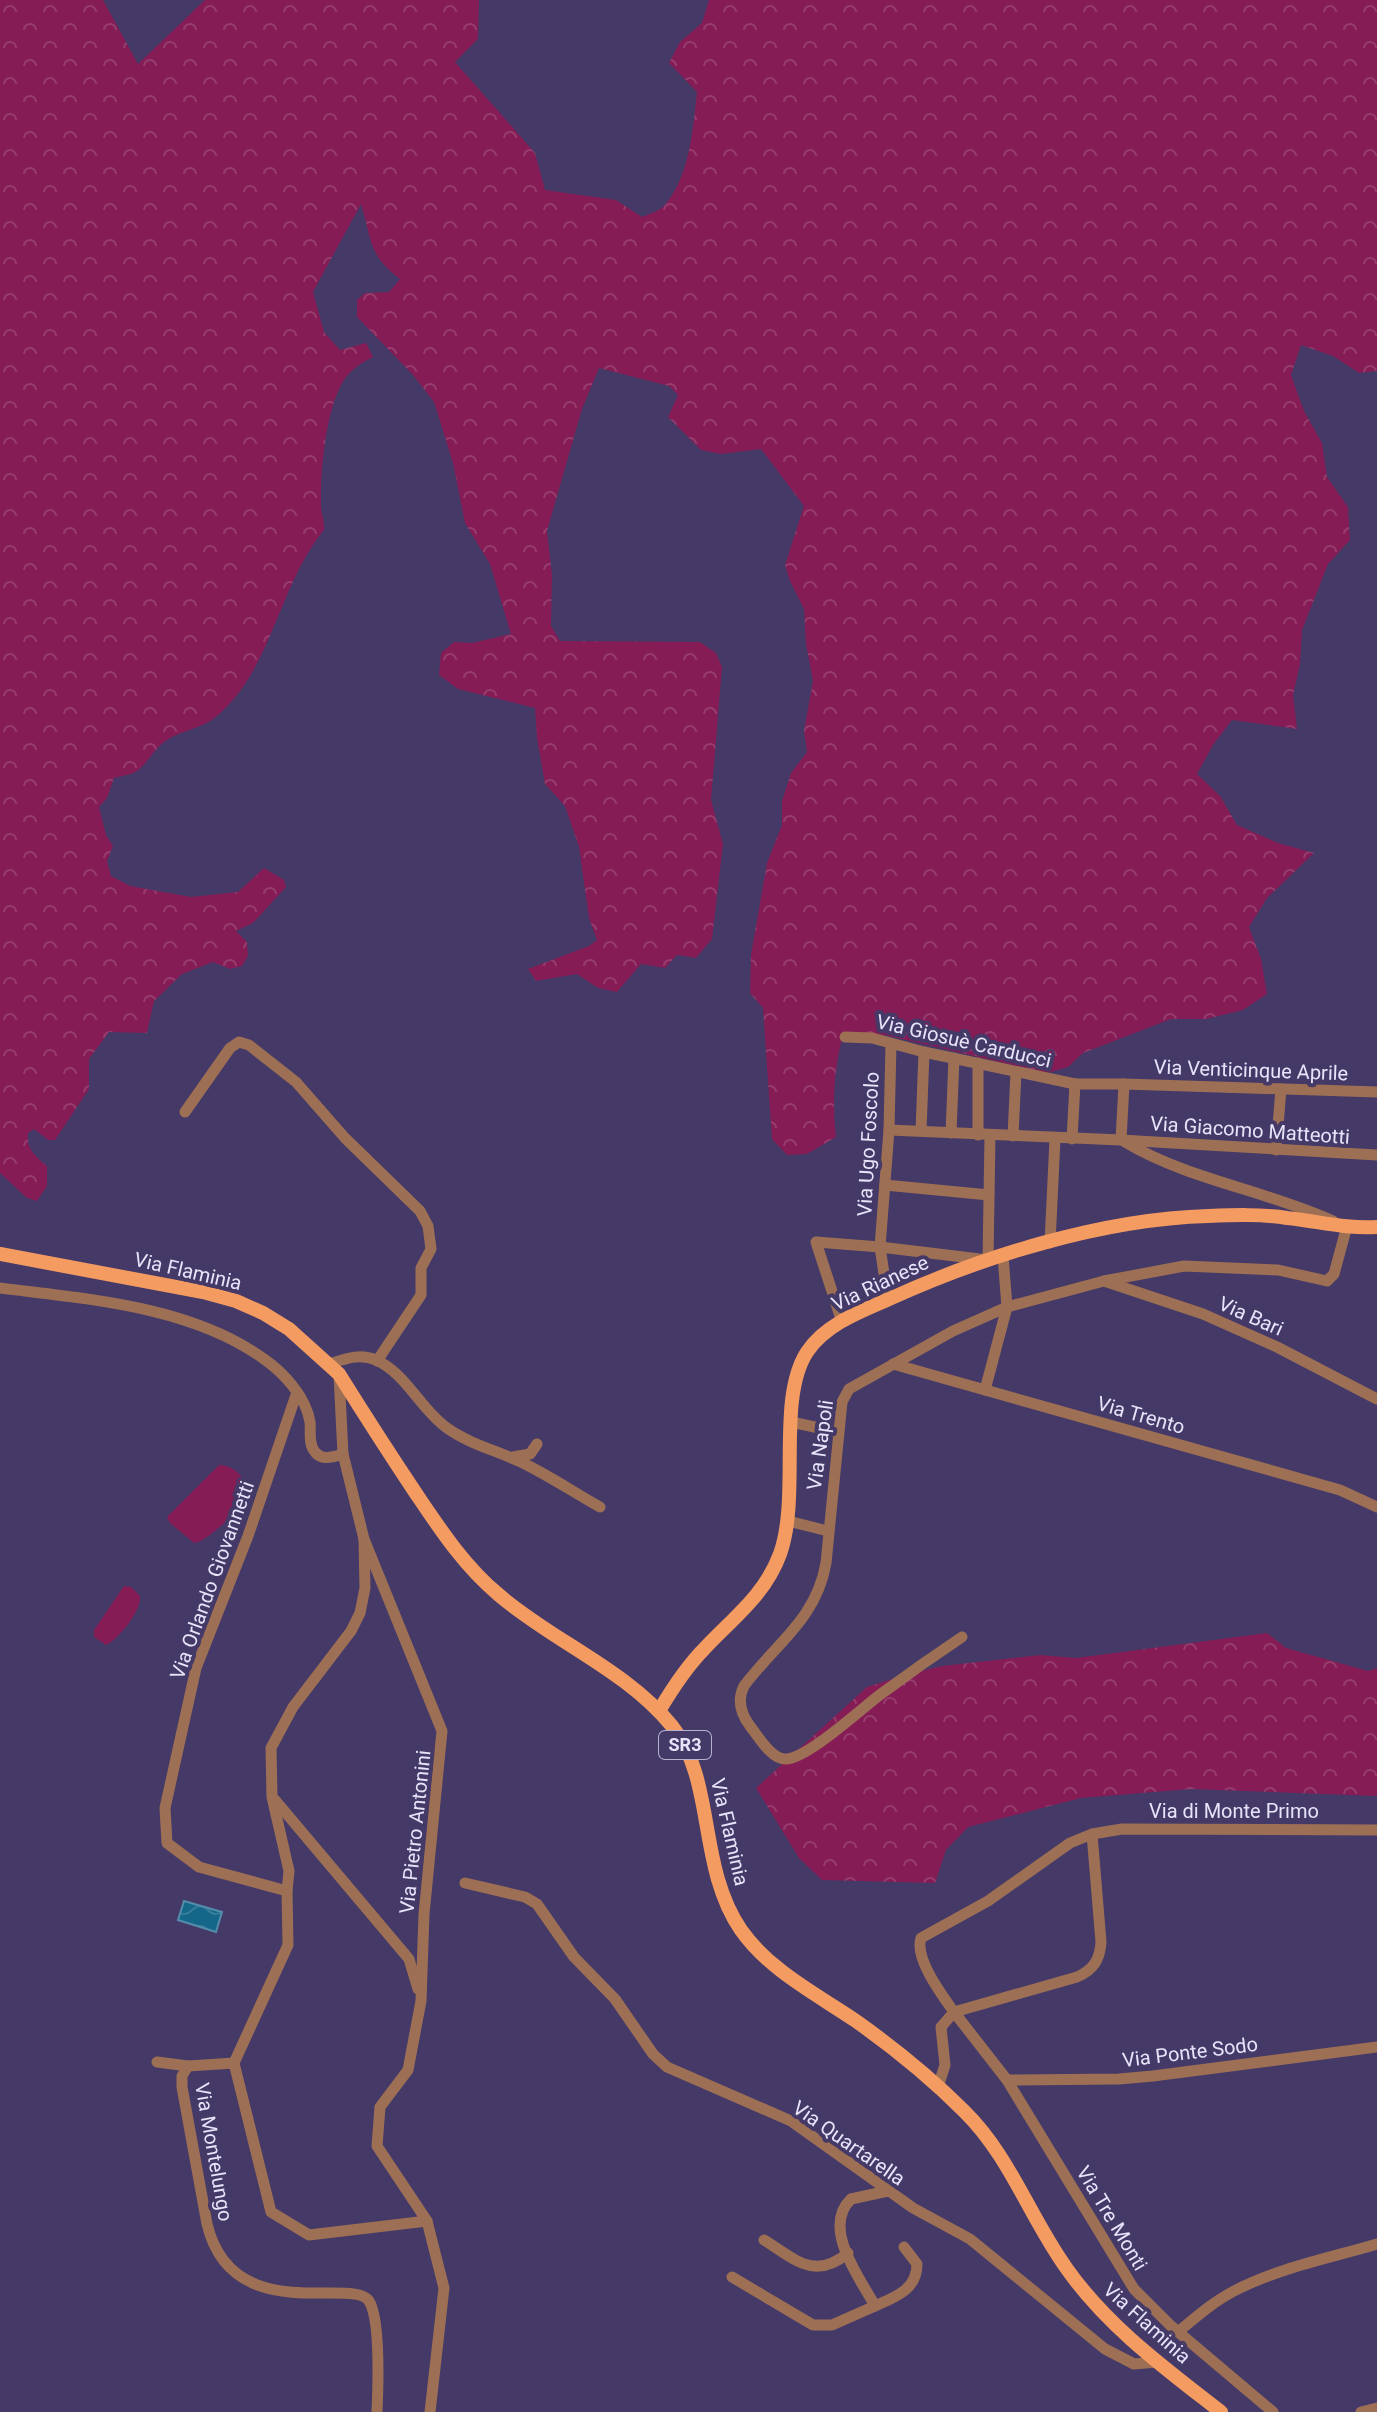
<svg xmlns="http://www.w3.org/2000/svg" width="1377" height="2412" viewBox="0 0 1377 2412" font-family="Roboto,sans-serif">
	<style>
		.forest { fill: url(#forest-crowns) }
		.pitch { fill: #851c55 }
		.water { fill: url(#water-waves); stroke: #548cac; stroke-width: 2 }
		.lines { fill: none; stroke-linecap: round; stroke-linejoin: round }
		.minor { stroke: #9d7055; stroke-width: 11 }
		.major { stroke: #f49b61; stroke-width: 14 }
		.labels { text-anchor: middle; stroke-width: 8; stroke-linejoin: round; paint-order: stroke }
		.shield { fill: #443967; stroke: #b6b1ce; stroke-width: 2 }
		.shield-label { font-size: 18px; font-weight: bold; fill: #e7e4fa }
		.street-label { font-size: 20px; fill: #e7e4fa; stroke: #443967 }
	</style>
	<defs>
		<pattern id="forest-crowns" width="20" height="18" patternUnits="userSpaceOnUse" patternTransform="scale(2)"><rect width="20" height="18" fill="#851c55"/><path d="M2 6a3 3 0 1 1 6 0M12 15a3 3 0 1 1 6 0" fill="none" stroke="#963d6e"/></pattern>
		<pattern id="water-waves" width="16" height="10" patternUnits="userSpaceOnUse" patternTransform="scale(2)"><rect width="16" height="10" fill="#15678a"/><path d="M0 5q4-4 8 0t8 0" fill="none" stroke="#377d9b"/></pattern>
	</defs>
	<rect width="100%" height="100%" fill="#443967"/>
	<g class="forest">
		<path d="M0 0H103L138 64 205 0H479L478 39 455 62 535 153 545 190 616 200 642 217C649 214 659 211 664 206 690 177 693 128 697 92L669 63 680 42 702 23 709 0H1377V371L1359 373 1333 356 1301 345 1291 375 1304 411 1322 443 1327 477 1348 507 1350 540 1328 564 1302 630 1300 664 1293 695 1297 729 1232 720 1213 745 1197 774 1220 796 1237 825 1278 843 1314 853 1267 898 1249 927 1261 959 1267 994 1243 1010 1206 1019H1171L1083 1053 1068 1067 1047 1073 885 1035H843C834 1069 832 1102 836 1137L807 1154 787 1155 772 1139 763 1008 750 993 751 955 767 863 782 825V801L791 773 807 752 804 731 813 681 806 644 804 609 790 581 785 565 804 506 761 449 721 454 701 450 668 417 678 395 669 386 599 368 582 409 547 531 552 575 551 626 560 641 700 642 716 653 722 667 711 800 723 844 712 939 696 958 677 955 665 968 641 964 617 992 598 988 577 974 536 981 528 969 589 946 597 940 589 918 579 847 565 806 545 784 537 738 535 708 458 689 439 675 441 653 454 642 472 643 511 634 490 564 465 523 453 463 434 402 413 375 357 317V300L365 293 389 292 400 279C367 254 372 239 361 204L313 292 324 332 340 350 366 343 373 357C363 362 355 367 347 376 326 401 320 473 321 506 321 514 325 521 324 530 278 586 273 668 217 716 204 728 182 730 167 740 154 748 149 762 137 771 132 775 120 776 114 778L107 798 99 807 106 835 113 846 107 861 111 876 130 886 191 897 238 892 264 868 284 880 286 887 253 923 236 931 247 942 248 956 242 966 230 969 213 962 182 974 154 1001 147 1033 109 1032 89 1059V1089L55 1140H48L34 1129 28 1133C26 1149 35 1156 47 1166V1186L37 1201 27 1198 0 1173Z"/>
		<path d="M1267 1633 1286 1648 1368 1671 1377 1668V1796L1191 1789 1081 1798 968 1827 946 1850 935 1883 822 1880 799 1858 756 1788 867 1687 905 1675 942 1666 1040 1655 1076 1658Z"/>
	</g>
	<g class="pitch">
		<path d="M219 1465C228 1465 235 1469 241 1476 248 1482 250 1490 246 1499 240 1510 205 1543 194 1543L170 1523 167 1517Z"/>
		<path d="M124 1586 131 1587 140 1596C142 1610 119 1639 106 1645L94 1637V1630Z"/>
	</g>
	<path class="water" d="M184 1901 222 1912 216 1932 178 1920Z"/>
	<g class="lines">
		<g class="minor">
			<path d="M845 1037 872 1038 924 1052 1075 1084"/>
			<path d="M978 1063V1135"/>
			<path d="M1124 1084 1377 1092"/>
			<path d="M185 1112 230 1048 239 1042 249 1045 296 1082 345 1138 420 1211 428 1226 431 1249 421 1268V1295L377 1361"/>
			<path d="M889 1130 1121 1140 1377 1155"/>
			<path d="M921 1131 924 1052"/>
			<path d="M951 1133 954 1058"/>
			<path d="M1013 1136 1016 1072"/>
			<path d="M1072 1139 1075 1084H1124L1121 1140"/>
			<path d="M1125 1142C1189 1180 1265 1190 1333 1221"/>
			<path d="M1276 1150 1281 1089"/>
			<path d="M885 1185 989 1195"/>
			<path d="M1050 1243 1055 1139"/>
			<path d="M1104 1281 1203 1314 1277 1347 1377 1399"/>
			<path d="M0 1288C87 1299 191 1306 264 1359 284 1373 306 1397 310 1422 311 1432 308 1444 315 1452 322 1461 333 1457 343 1454L339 1375"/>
			<path d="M888 1300 880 1247 889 1130 891 1044"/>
			<path d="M842 1322 816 1242 880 1247 988 1260 990 1135"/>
			<path d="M329 1364C345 1359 359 1353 376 1360 407 1374 420 1409 447 1428 471 1445 499 1451 525 1464 551 1477 575 1493 600 1507"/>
			<path d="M893 1364 1340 1490 1377 1507"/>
			<path d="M985 1390 1007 1307 1003 1256"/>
			<path d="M791 1422 838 1432"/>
			<path d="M513 1457 530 1454 537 1444"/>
			<path d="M788 1521 828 1531"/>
			<path d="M364 1539 442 1731 424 1914 421 2001 408 2070 380 2107 377 2146 427 2221 444 2288 430 2412"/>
			<path d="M962 1637C935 1655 908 1674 881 1694 862 1708 806 1760 785 1759 771 1759 758 1736 750 1726 741 1714 737 1700 744 1686 776 1643 816 1620 826 1563L842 1402 849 1389 953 1331 1007 1307 1104 1281 1184 1266 1278 1270 1327 1281 1334 1274 1347 1226"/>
			<path d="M275 1800 409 1959 418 1989"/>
			<path d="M1092 1834 1070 1843 988 1901 921 1938C914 1958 942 1995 954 2012L1077 1977C1093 1970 1100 1960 1101 1942L1092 1834 1122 1829 1377 1830"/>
			<path d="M465 1883 525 1897 537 1904 574 1957 615 1999 653 2054 667 2067 791 2121 913 2208 970 2239 1105 2349 1134 2364 1157 2362"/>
			<path d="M287 1891 199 1867 167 1843 165 1808 196 1668 248 1536 297 1392"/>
			<path d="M157 2062 188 2066 234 2063 288 1945 287 1891 289 1871 272 1797 271 1748 293 1707 351 1631 360 1613 365 1588 364 1539 343 1454"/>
			<path d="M234 2063 271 2212 309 2235 427 2221"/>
			<path d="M188 2066 182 2076V2087L207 2224C232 2328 353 2276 369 2301 381 2320 378 2389 377 2412"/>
			<path d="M1007 2080 1119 2079 1153 2076 1377 2047"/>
			<path d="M938 2087 945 2065 941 2027 954 2012 1007 2080 1134 2289 1170 2325 1273 2412"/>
			<path d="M764 2240C795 2259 814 2281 848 2253"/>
			<path d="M732 2277 813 2325H832L875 2306C860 2278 821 2228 851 2199L888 2191"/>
			<path d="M875 2306C895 2297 917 2290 917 2264L904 2247"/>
			<path d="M1178 2332C1196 2317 1213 2302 1234 2291 1278 2268 1330 2258 1377 2244"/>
			<path d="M1361 2412 1377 2408"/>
		</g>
		<g class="major">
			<path d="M0 1254 203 1292 236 1301 263 1313 289 1329 339 1374C364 1414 389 1453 415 1492 440 1529 464 1566 499 1595 554 1642 625 1669 672 1726 716 1781 697 1866 741 1930 769 1970 816 1994 856 2021 894 2048 931 2078 964 2111 1010 2156 1030 2218 1067 2269 1108 2327 1166 2369 1221 2412"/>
			<path d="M659 1711C672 1689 686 1667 705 1648 733 1618 765 1595 780 1554 801 1495 776 1400 807 1352 825 1325 859 1312 887 1300 983 1256 1103 1219 1208 1216 1234 1215 1261 1214 1287 1218 1317 1221 1346 1229 1377 1227"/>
		</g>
	</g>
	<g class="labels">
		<rect class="shield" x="659" y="1731" width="52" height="28" rx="6"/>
		<g class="shield-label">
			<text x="685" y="1751">SR3</text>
		</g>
		<g class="street-label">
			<text transform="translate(964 1041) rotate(13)" y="7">Via Giosuè Carducci</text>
			<text transform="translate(1251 1070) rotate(2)" y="7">Via Venticinque Aprile</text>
			<text transform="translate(1250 1130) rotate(4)" y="7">Via Giacomo Matteotti</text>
			<text transform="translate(868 1144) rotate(-87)" y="7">Via Ugo Foscolo</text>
			<text transform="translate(188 1271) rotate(13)" y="7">Via Flaminia</text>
			<text transform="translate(880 1283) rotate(-25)" y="7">Via Rianese</text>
			<text transform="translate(1251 1316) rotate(24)" y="7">Via Bari</text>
			<text transform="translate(1141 1415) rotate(16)" y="7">Via Trento</text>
			<text transform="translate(820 1445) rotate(-82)" y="7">Via Napoli</text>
			<text transform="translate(212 1580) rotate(-70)" y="7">Via Orlando Giovannetti</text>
			<text x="1234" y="1818">Via di Monte Primo</text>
			<text transform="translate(415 1832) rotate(-84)" y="7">Via Pietro Antonini</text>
			<text transform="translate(730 1832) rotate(77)" y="7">Via Flaminia</text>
			<text transform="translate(1190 2052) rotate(-7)" y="7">Via Ponte Sodo</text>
			<text transform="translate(849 2143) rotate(35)" y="7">Via Quartarella</text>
			<text transform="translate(214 2152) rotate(80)" y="7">Via Montelungo</text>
			<text transform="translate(1112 2218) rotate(59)" y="7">Via Tre Monti</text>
			<text transform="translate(1147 2323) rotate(42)" y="7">Via Flaminia</text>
		</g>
	</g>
</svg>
